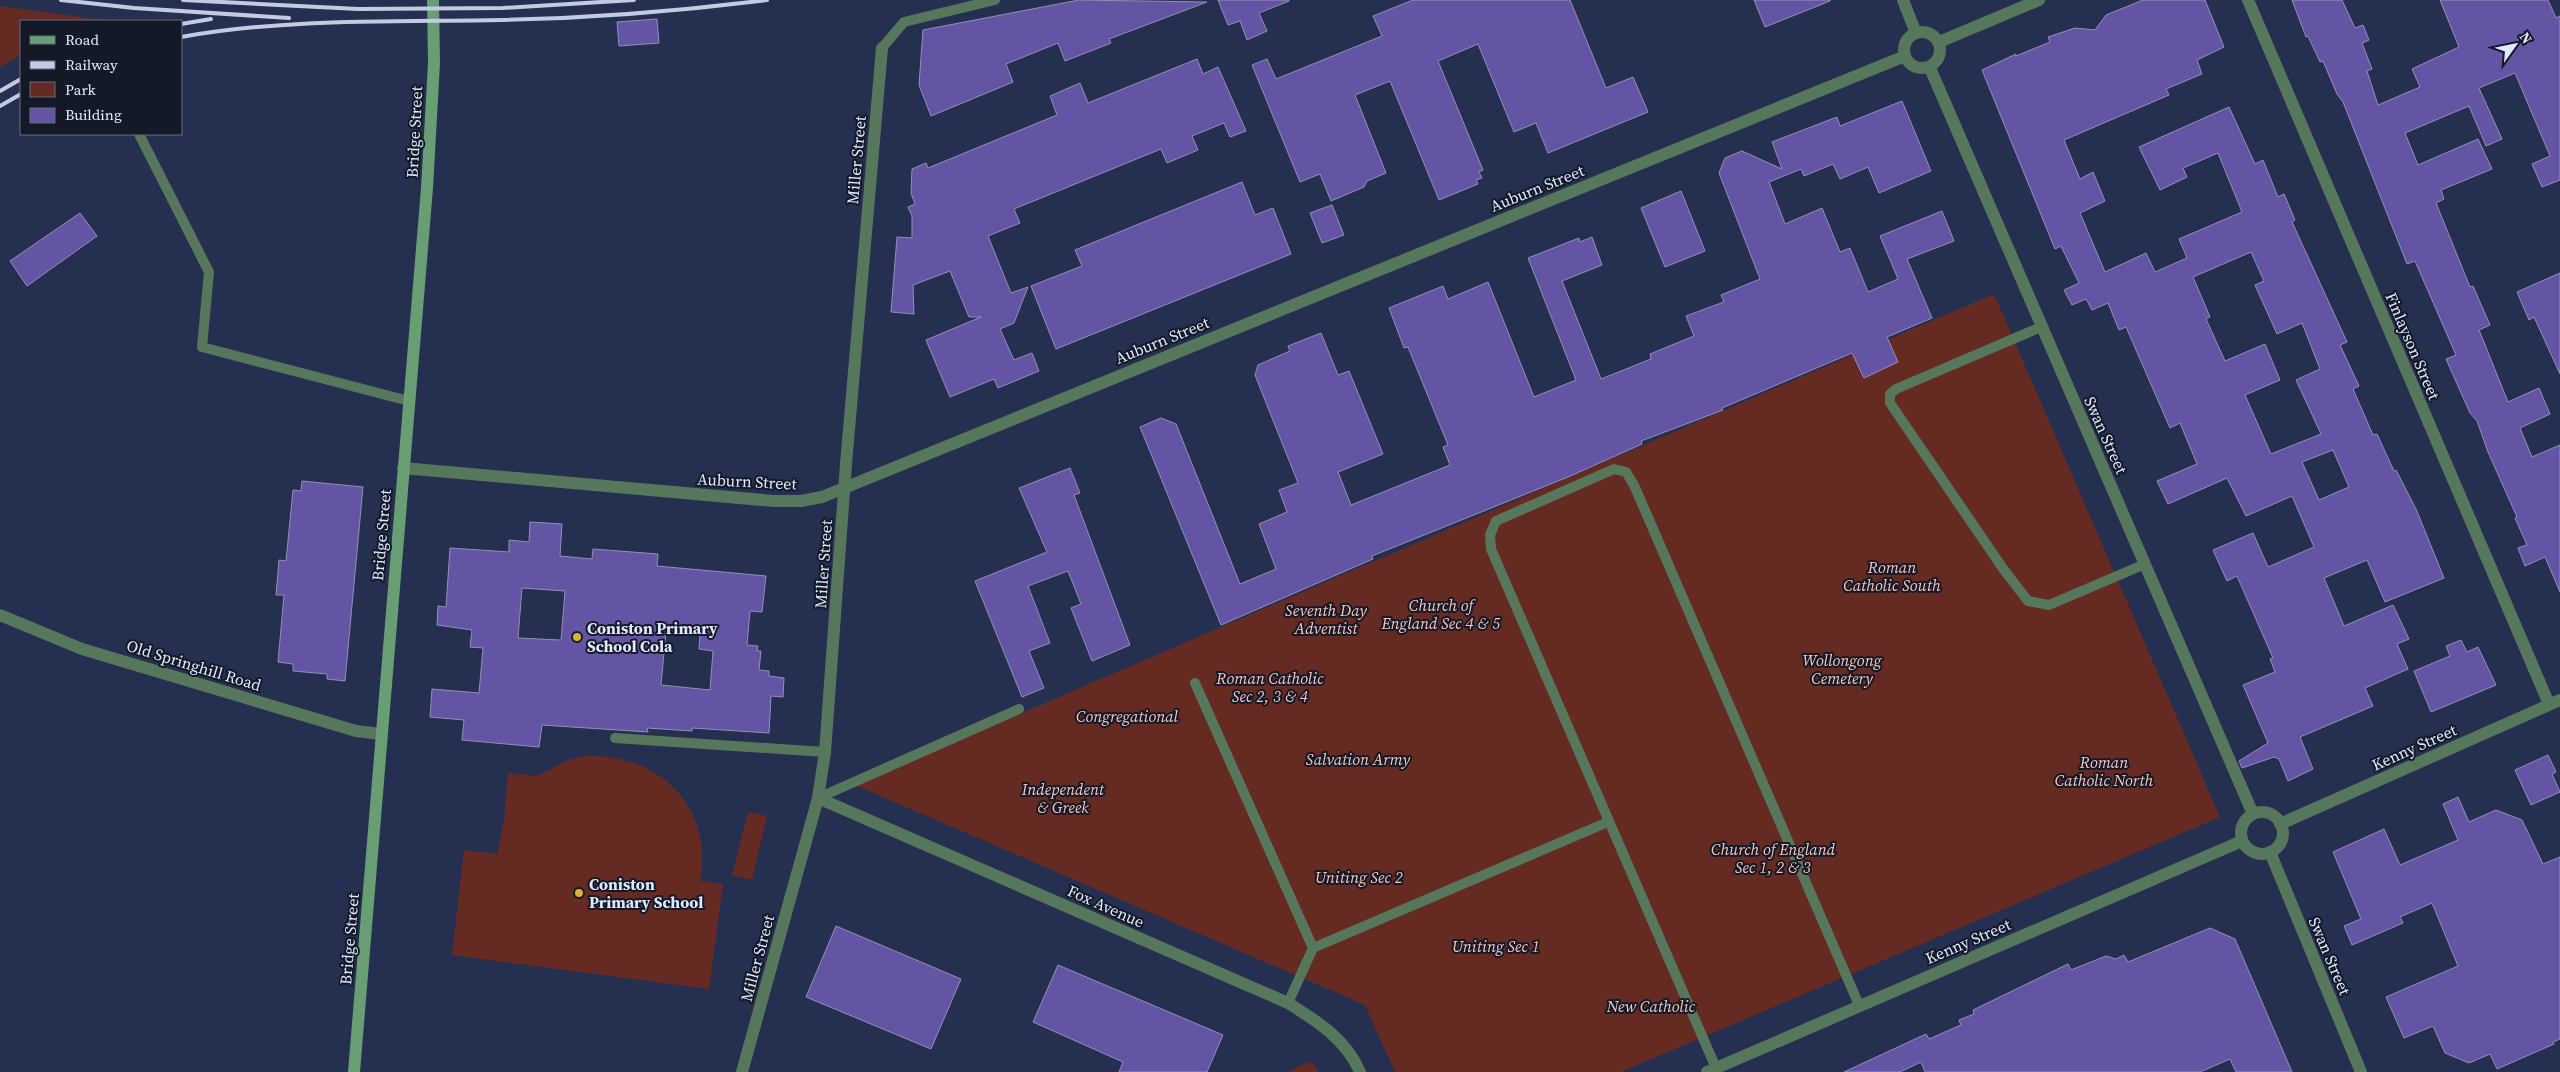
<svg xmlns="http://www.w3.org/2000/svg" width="2560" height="1072" viewBox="0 0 2560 1072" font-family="'Source Serif 4',serif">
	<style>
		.green { fill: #652b23 }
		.building { fill: #6355a3; stroke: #948fb9; fill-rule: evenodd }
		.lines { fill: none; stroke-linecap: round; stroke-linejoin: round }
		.service { stroke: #57775c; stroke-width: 10 }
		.minor { stroke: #57775c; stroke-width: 12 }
		.tertiary { stroke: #57775c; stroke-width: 12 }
		.secondary { stroke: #699d73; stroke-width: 12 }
		.rail { stroke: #c2cbe3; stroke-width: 4 }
		.poi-dot { fill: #dbb233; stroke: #141928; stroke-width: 2 }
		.labels { text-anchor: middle; stroke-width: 4; stroke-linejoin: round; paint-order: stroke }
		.street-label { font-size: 16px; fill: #e1e9ff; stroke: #141928 }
		.park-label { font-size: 16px; font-style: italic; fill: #f9c5bc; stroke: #141928 }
		.poi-label { font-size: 16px; font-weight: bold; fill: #e1e9ff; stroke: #141928; text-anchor: start }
	</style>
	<rect width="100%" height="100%" fill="#253051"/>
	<g class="green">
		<path d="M0 6H1L109 21H21V55L0 67Z"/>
		<path d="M1994 294 2220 817 1621 1072H1395L1365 1005 855 785Z"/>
		<path d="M586 756C659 753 714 807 700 881L723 884 709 989 452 955 464 850 497 854 504 821 508 773 538 776 568 760Z"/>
		<path d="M748 812 767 816 752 880 732 875Z"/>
		<path d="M1309 1062 1315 1066 1318 1072H1287Z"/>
	</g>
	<g class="building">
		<path d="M1079 0 1207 2 1109 39 1111 43 1065 61 1058 43 1006 64 1013 82 931 116 919 85 923 30Z"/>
		<path d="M1218 0H1289V1L1259 13 1267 31 1247 40 1240 21 1228 25Z"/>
		<path d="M1413 0H1570L1606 88 1633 77 1648 112 1548 153 1536 123 1514 132 1478 44 1438 61 1483 170 1479 172 1482 178 1476 180 1478 184 1439 200 1390 81 1355 95 1386 173 1367 181 1364 187 1331 201 1320 174 1300 182 1252 65 1267 59 1276 79 1382 36 1373 16Z"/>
		<path d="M1754 0H1830V1L1765 27Z"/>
		<path d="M2143 0H2205L2224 47 2197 60 2202 74 2166 89 2169 95 2064 140 2080 179 2093 172 2105 201 2080 213 2105 272 2146 253 2155 272 2187 258 2179 239 2242 212 2218 153 2183 168 2187 177 2160 190 2139 147 2229 107 2255 164 2263 160 2278 197 2284 194 2295 220 2292 222 2347 342 2340 345 2359 386 2353 389 2373 435 2377 434 2394 471 2396 470 2416 509 2444 578 2385 602 2367 560 2324 578 2344 626 2393 605 2409 639 2397 644 2408 669 2365 688 2373 706 2300 737 2313 769 2288 781 2279 759 2274 757 2242 768 2239 761 2268 743 2243 685 2275 672 2270 659 2273 658 2237 576 2227 581 2213 550 2253 533 2268 567 2314 547 2292 496 2246 516 2227 478 2168 504 2157 481 2197 464 2180 423 2170 428 2126 327 2119 330 2108 303 2092 310 2086 299 2072 305 2064 290 2079 283 2061 246 2055 249 1982 70 2016 54V56L2050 42 2048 37 2075 28 2095 30 2106 15ZM2251 252 2264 281 2255 285 2277 334 2302 323 2320 369 2296 380 2321 434 2271 454 2245 395 2280 380 2265 344 2225 361 2206 319 2210 317 2193 277ZM2333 450 2349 487 2319 500 2302 462Z"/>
		<path d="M2292 0H2342L2355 28 2363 25 2369 40 2362 43 2372 69 2367 71 2378 105 2420 87 2412 69 2459 47 2440 0H2548L2556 18 2560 16V180L2542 187 2532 164 2550 156 2515 73 2479 88 2502 139 2486 146 2469 106 2405 133 2418 165 2478 139 2492 169 2441 190 2444 199 2436 203 2470 287 2473 286 2490 325 2479 330 2508 402 2539 388 2550 414 2520 428 2532 457 2560 445V592L2545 557 2525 566 2518 548 2527 545 2515 518 2517 517 2488 452 2477 421 2470 413 2446 359 2456 355 2415 261 2407 264 2343 102 2337 94 2323 61 2320 62 2308 36 2306 37Z"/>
		<path d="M657 19 659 43 619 46 617 22Z"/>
		<path d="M1197 59 1203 74 1218 67 1246 131 1230 137 1224 123 1192 136 1198 150 1167 163 1161 149 1014 209 1020 223 988 236 1011 293 1028 287 1014 323 1000 329 1014 360 1032 353 1039 371 998 388 994 379 950 397 926 340 981 317H969L950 271 913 285 914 314 891 312 897 237 912 238V216L908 207 915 204 911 193 912 169 926 163 928 168 1057 115 1050 96 1080 83 1088 103Z"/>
		<path d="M1902 101 1931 171 1879 193 1868 167 1840 179 1833 164 1804 176 1801 169 1769 182 1785 224 1822 208 1840 252 1850 248 1868 292 1898 279 1880 236 1942 211 1954 241 1907 259 1932 318 1887 337 1898 362 1864 378 1852 353 1722 408 1723 410 1641 441 1642 444 1568 477 1372 556 1373 559 1221 625 1140 427 1161 418 1176 424 1240 584 1276 569 1259 524 1287 512 1279 490 1298 483 1255 375 1258 365 1290 351 1288 346 1321 333 1338 375 1349 371 1383 454 1338 472 1351 505 1450 465 1443 447 1448 445 1408 347 1404 348 1389 308 1443 286 1448 299 1488 282 1534 397 1576 380 1528 258 1579 238 1580 242 1592 237 1602 265 1562 281 1601 379 1651 359 1650 354 1694 336 1686 316 1724 302 1721 295 1760 279 1719 173 1725 158 1742 151 1782 169 1772 142 1837 117 1840 126Z"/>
		<path d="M1242 182 1255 215 1273 208 1291 254 1056 349 1031 286 1082 266 1075 250Z"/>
		<path d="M1681 191 1705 251 1665 267 1641 208Z"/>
		<path d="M1332 205 1344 235 1322 243 1310 213Z"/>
		<path d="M80 213 97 236 27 286 10 261Z"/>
		<path d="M2560 273V374L2534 317 2529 320 2517 292Z"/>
		<path d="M1070 468 1080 493 1074 495 1130 645 1092 661 1071 608 1081 604 1068 571 1028 586 1050 643 1029 651 1044 688 1022 697 975 581 1047 552 1019 488Z"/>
		<path d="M302 481 363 487 345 681 327 679V674L293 671V664L278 662 284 595H276L279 560 286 561 293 490 301 491Z"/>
		<path d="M530 522 562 524 560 556 592 559 593 549 658 554 657 566 766 576 762 612 750 611 747 645 758 646 757 651H761L759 670 769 671V676L784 678 783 697 771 696 769 733 692 728V731L647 728 648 732 542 725 539 747 462 740 464 720 430 717 432 689 479 693 483 648 470 647 472 630 437 625 438 606 446 607 450 548 509 552V540L529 542ZM522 588 565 591 561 640 518 638ZM666 631 700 635 699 649 713 651 710 690 661 685Z"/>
		<path d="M2461 640 2467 652 2478 647 2496 685 2431 712 2414 671 2450 656 2446 646Z"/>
		<path d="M2548 755 2556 772 2552 774 2560 792 2531 805 2515 770Z"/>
		<path d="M2458 797 2469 822 2496 810 2522 820 2543 864 2560 857V1039L2553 1042 2554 1044 2497 1069 2490 1054 2469 1063 2445 1053 2433 1026 2404 1038 2386 997 2458 966 2432 903 2400 917 2403 923 2352 945 2344 926 2361 919 2333 852 2384 829 2400 865 2458 840 2443 804Z"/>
		<path d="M836 926 961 979 931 1049 806 997Z"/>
		<path d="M2210 928 2235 939 2292 1072H2236L2230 1059 2200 1072H1925L1921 1062 1900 1072H1844L1926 1034 1929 1039 1961 1025 1959 1020 1974 1014 1973 1010 2068 964 2071 970 2106 956 2116 959 2124 955 2128 962Z"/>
		<path d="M1058 965 1223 1035 1207 1072H1119L1123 1062 1033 1022Z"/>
	</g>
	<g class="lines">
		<g class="service">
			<path d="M882 48 904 22 995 0"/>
			<path d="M139 134 209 272 202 347 409 401"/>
			<path d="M2041 327 1896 389 1890 394V403L2004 570 2028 601 2049 605 2145 564"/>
			<path d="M1195 683 1313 948"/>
			<path d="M615 738 825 752"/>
			<path d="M818 798 1019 709"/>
			<path d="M1288 1003 1313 948 1608 822"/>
			<path d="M1716 1068 1491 549 1490 535 1496 521 1614 469 1626 472 1634 485 1859 1005"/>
		</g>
		<g class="minor">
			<path d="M1903 0 1916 33"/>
			<path d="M2248 0 2549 704"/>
			<path d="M0 615 82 649 356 731 381 734"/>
			<path d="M818 798 1288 1003C1317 1021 1346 1039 1360 1072"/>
			<path d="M2280 824 2560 700"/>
			<path d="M742 1072 818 798 825 752 846 464 882 48"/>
			<path d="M1707 1072 2242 841"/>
		</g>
		<g class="tertiary">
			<circle cx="1922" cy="50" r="18"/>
			<path d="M1939 42 2039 0"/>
			<path d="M1930 68 2253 814"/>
			<path d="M403 468 774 501H801L822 497 1905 56"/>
			<circle cx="2262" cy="833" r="21"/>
			<path d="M2270 852 2361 1072"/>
		</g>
		<path class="secondary" d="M354 1072 427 188 434 63 433 0"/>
		<g class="rail">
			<path d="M61 0 134 8 289 18"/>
			<path d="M183 0 358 9 503 8 634 0"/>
			<path d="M181 24 211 19"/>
			<path d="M181 37C288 18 395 22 502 20 590 18 680 11 767 0"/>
			<path d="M0 91 21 79"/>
			<path d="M0 106 21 94"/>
		</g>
	</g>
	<g class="poi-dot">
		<circle cx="577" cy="637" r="5"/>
		<circle cx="579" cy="893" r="5"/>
	</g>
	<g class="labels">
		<g class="street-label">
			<text transform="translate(414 132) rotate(-87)" y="6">Bridge Street</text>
			<text transform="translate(856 160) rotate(-85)" y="6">Miller Street</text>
			<text transform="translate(1537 188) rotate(-22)" y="6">Auburn Street</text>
			<text transform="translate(1162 340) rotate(-22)" y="6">Auburn Street</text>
			<text transform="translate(2413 346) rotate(67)" y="6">Finlayson Street</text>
			<text transform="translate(2106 435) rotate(66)" y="6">Swan Street</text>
			<text transform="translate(747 481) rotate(3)" y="6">Auburn Street</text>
			<text transform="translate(381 535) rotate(-85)" y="6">Bridge Street</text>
			<text transform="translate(823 564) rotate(-86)" y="6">Miller Street</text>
			<text transform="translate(194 665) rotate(17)" y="6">Old Springhill Road</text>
			<text transform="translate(2414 747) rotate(-24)" y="6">Kenny Street</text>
			<text transform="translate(1106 906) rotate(24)" y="6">Fox Avenue</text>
			<text transform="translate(349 939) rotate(-85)" y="6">Bridge Street</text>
			<text transform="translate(1968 941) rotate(-23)" y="6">Kenny Street</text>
			<text transform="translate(2330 956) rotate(67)" y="6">Swan Street</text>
			<text transform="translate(757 958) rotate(-75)" y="6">Miller Street</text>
		</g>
		<g class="park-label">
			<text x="1892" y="573">Roman<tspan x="1892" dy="18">Catholic South</tspan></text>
			<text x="1441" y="611">Church of<tspan x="1441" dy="18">England Sec 4 &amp; 5</tspan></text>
			<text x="1326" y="616">Seventh Day<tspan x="1326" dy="18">Adventist</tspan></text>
			<text x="1842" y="666">Wollongong<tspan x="1842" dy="18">Cemetery</tspan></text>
			<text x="1270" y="684">Roman Catholic<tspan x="1270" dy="18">Sec 2, 3 &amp; 4</tspan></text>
			<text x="1127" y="722">Congregational</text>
			<text x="1358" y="765">Salvation Army</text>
			<text x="2104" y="768">Roman<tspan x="2104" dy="18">Catholic North</tspan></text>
			<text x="1063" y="795">Independent<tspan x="1063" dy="18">&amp; Greek</tspan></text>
			<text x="1773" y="855">Church of England<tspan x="1773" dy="18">Sec 1, 2 &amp; 3</tspan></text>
			<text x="1359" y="883">Uniting Sec 2</text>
			<text x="1496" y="952">Uniting Sec 1</text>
			<text x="1651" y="1012">New Catholic</text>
		</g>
		<g class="poi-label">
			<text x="587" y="634">Coniston Primary<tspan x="587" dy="18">School Cola</tspan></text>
			<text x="589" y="890">Coniston<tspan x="589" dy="18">Primary School</tspan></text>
		</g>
	</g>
	<rect x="20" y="20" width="162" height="115" fill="#141928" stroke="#666c7e"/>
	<rect x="30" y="36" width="25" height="8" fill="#699d73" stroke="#666c7e"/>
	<text x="65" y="45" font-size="15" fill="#e1e9ff">Road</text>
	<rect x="30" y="61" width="25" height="8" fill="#c2cbe3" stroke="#666c7e"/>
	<text x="65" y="70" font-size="15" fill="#e1e9ff">Railway</text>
	<rect x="30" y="82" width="25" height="15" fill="#652b23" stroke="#666c7e"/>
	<text x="65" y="95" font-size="15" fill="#e1e9ff">Park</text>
	<rect x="30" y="108" width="25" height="15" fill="#6355a3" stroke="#666c7e"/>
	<text x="65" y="120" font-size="15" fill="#e1e9ff">Building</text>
	<g transform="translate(2515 45) rotate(57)" stroke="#141928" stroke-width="4" paint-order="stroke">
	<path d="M0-4L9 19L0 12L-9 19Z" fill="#e1e9ff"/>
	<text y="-8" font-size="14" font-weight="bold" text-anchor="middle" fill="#e1e9ff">N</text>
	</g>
</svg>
